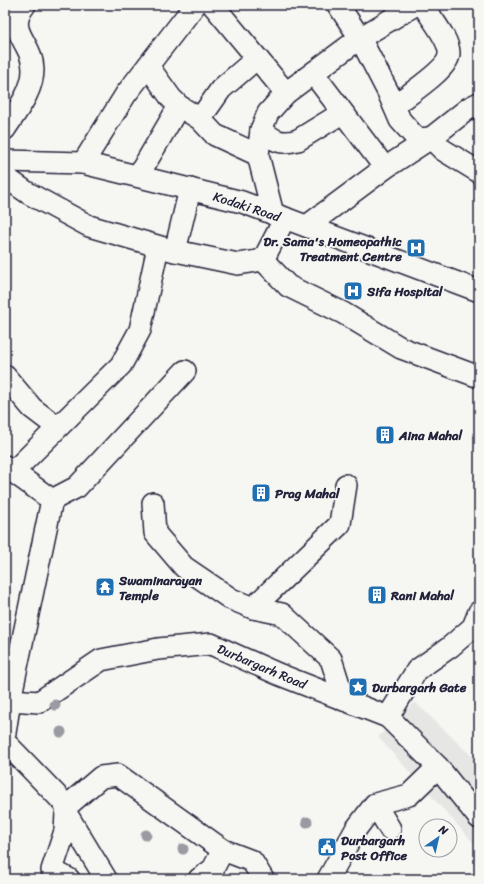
<svg xmlns="http://www.w3.org/2000/svg" width="484" height="884" viewBox="0 0 484 884" font-family="Sriracha,sans-serif">
	<style>
		.built { fill: #e6e6e4 }
		.lines { fill: none; stroke-linecap: round; stroke-linejoin: round }
		.minor-casing { stroke: #22223b; stroke-width: 24 }
		.minor { stroke: #f6f6f2; stroke-width: 21 }
		.tree { fill: #9a9aa3 }
		.labels { text-anchor: middle; stroke-width: 3.5; stroke-linejoin: round; paint-order: stroke }
		.street-label { font-size: 13px; fill: #22223b; stroke: #f6f6f2 }
		.poi-label { font-size: 13px; font-weight: bold; fill: #22223b; stroke: #f6f6f2; text-anchor: start }
	</style>
	<rect width="100%" height="100%" fill="#f6f6f2"/>
	<filter id="ink" filterUnits="userSpaceOnUse"><feTurbulence type="fractalNoise" baseFrequency=".025" numOctaves="2"/><feDisplacementMap in="SourceGraphic" scale="8" xChannelSelector="R" yChannelSelector="G"/><feConvolveMatrix kernelMatrix="1 2 1 2 8 2 1 2 1" color-interpolation-filters="sRGB"/></filter>
	<g filter="url(#ink)">
		<path class="built" d="M415 702 479 763V849L378 737Z"/>
		<g class="lines">
			<g class="minor-casing">
				<g id="minor">
					<path d="M213 5 286 93"/>
					<path d="M338 5 360 38 388 92 400 120 417 139 431 138 443 150 479 172"/>
					<path d="M148 66 171 98 179 106 200 119 215 135 258 155 261 130C275 141 280 145 298 140L342 113"/>
					<path d="M313 73 385 168"/>
					<path d="M394 106C406 96 449 69 449 54 450 40 430 17 423 5"/>
					<path d="M200 119 221 89 257 58"/>
					<path d="M5 129C16 112 33 91 33 70 33 41 4 32 25 5"/>
					<path d="M261 130 268 113 286 93 360 38 415 5"/>
					<path d="M258 155 273 214"/>
					<path d="M5 161 83 163 242 202 479 291"/>
					<path d="M83 163 126 94 195 5"/>
					<path d="M138 176 179 106"/>
					<path d="M5 177 28 193 89 226 171 250 238 264 263 260 288 286 343 313 401 348 479 377"/>
					<path d="M307 226 385 168 431 138 469 108 479 103"/>
					<path d="M175 251 190 189"/>
					<path d="M263 260 285 218"/>
					<path d="M5 376 32 408 57 427"/>
					<path d="M5 466 52 500 10 700 5 733"/>
					<path d="M13 472 121 365 140 330 158 247"/>
					<path d="M52 500 77 487 185 371"/>
					<path d="M153 503 155 533 184 567 231 599 253 608 282 614 331 659 344 700"/>
					<path d="M253 608 340 524 346 485"/>
					<path d="M10 700 39 702 101 660 158 649 211 644 278 674 388 717 438 767 479 818"/>
					<path d="M388 717 417 670 450 647 473 627 479 612"/>
					<path d="M5 742 67 806 66 813 106 879"/>
					<path d="M375 804 390 829"/>
					<path d="M67 806 101 777 118 775 223 850 252 861 263 879"/>
					<path d="M66 813 65 831 52 870 69 879"/>
					<path d="M199 879 213 869 223 850"/>
					<path d="M328 879 356 829 375 804 409 795 438 767"/>
				</g>
			</g>
			<use href="#minor" class="minor"/>
		</g>
		<g class="tree">
			<circle cx="55" cy="705" r="5.5"/>
			<circle cx="61" cy="732" r="5.5"/>
			<circle cx="307" cy="822" r="5.5"/>
			<circle cx="146" cy="835" r="5.5"/>
			<circle cx="183" cy="849" r="5.5"/>
		</g>
	</g>
	<defs>
		<g id="hospital-square" transform="scale(1)"><rect x="-9" y="-9" width="18" height="18" rx="4" fill="#1f6fb2" stroke="#f6f6f2"/><path d="M-5-5h3v3.5h4V-5h3V5h-3V1.5h-4V5h-3Z" fill="#fff"/></g>
		<g id="building-square" transform="scale(1)"><rect x="-9" y="-9" width="18" height="18" rx="4" fill="#1f6fb2" stroke="#f6f6f2"/><path d="M-4-6H4V6H1V3H-1V6H-4ZM-2.5-4.3h1.7v1.8h-1.7ZM.8-4.3h1.7v1.8H.8ZM-2.5-1h1.7V.8h-1.7ZM.8-1h1.7V.8H.8Z" fill="#fff"/></g>
		<g id="temple-square" transform="scale(1)"><rect x="-9" y="-9" width="18" height="18" rx="4" fill="#1f6fb2" stroke="#f6f6f2"/><path d="M0-6L5-2H3V0L6.5 2.5H4V6H1.5V3h-3V6H-4V2.5H-6.5L-3 0V-2H-5Z" fill="#fff"/></g>
		<g id="sight-square" transform="scale(1)"><rect x="-9" y="-9" width="18" height="18" rx="4" fill="#1f6fb2" stroke="#f6f6f2"/><path d="M0-6L1.8-2.2L6-1.7L2.9 1.2L3.7 5.4L0 3.3L-3.7 5.4L-2.9 1.2L-6-1.7L-1.8-2.2Z" fill="#fff"/></g>
		<g id="civic-square" transform="scale(1)"><rect x="-9" y="-9" width="18" height="18" rx="4" fill="#1f6fb2" stroke="#f6f6f2"/><path d="M-.6-6.5H3V-4.5H.6V-3L4-1V1h2V6H-6V1h2V-1L-.6-3ZM-1.2 2.5V6h2.4V2.5Z" fill="#fff"/></g>
	</defs>
	<g fill-rule="evenodd">
		<use href="#hospital-square" x="416" y="248"/>
		<use href="#hospital-square" x="353" y="291"/>
		<use href="#building-square" x="385" y="435"/>
		<use href="#building-square" x="261" y="493"/>
		<use href="#temple-square" x="105" y="587"/>
		<use href="#building-square" x="377" y="595"/>
		<use href="#sight-square" x="358" y="687"/>
		<use href="#civic-square" x="327" y="847"/>
	</g>
	<g class="labels">
		<g class="street-label">
			<text transform="translate(247 206) rotate(18)" y="5">Kodaki Road</text>
			<text transform="translate(262 666) rotate(23)" y="5">Durbargarh Road</text>
		</g>
		<g class="poi-label">
			<text x="402" y="246" text-anchor="end">Dr. Sama's Homeopathic<tspan x="402" dy="15">Treatment Centre</tspan></text>
			<text x="367" y="296">Sifa Hospital</text>
			<text x="399" y="440">Aina Mahal</text>
			<text x="275" y="498">Prag Mahal</text>
			<text x="119" y="585">Swaminarayan<tspan x="119" dy="15">Temple</tspan></text>
			<text x="391" y="600">Rani Mahal</text>
			<text x="372" y="692">Durbargarh Gate</text>
			<text x="341" y="845">Durbargarh<tspan x="341" dy="15">Post Office</tspan></text>
		</g>
	</g>
	<rect width="484" height="884" fill="none" stroke="#f6f6f2" stroke-width="20"/>
	<rect x="10" y="10" width="464" height="864" fill="none" stroke="#22223b" stroke-width="1.5" filter="url(#ink)"/>
	<g transform="translate(438 838) rotate(34)"><circle r="19" fill="#f6f6f2" stroke="#a1a1a9"/>
	<path d="M0-3L7 15L0 10L-7 15Z" fill="#1f6fb2"/>
	<text y="-6" font-size="11" font-weight="bold" text-anchor="middle" fill="#22223b">N</text>
	</g>
</svg>
